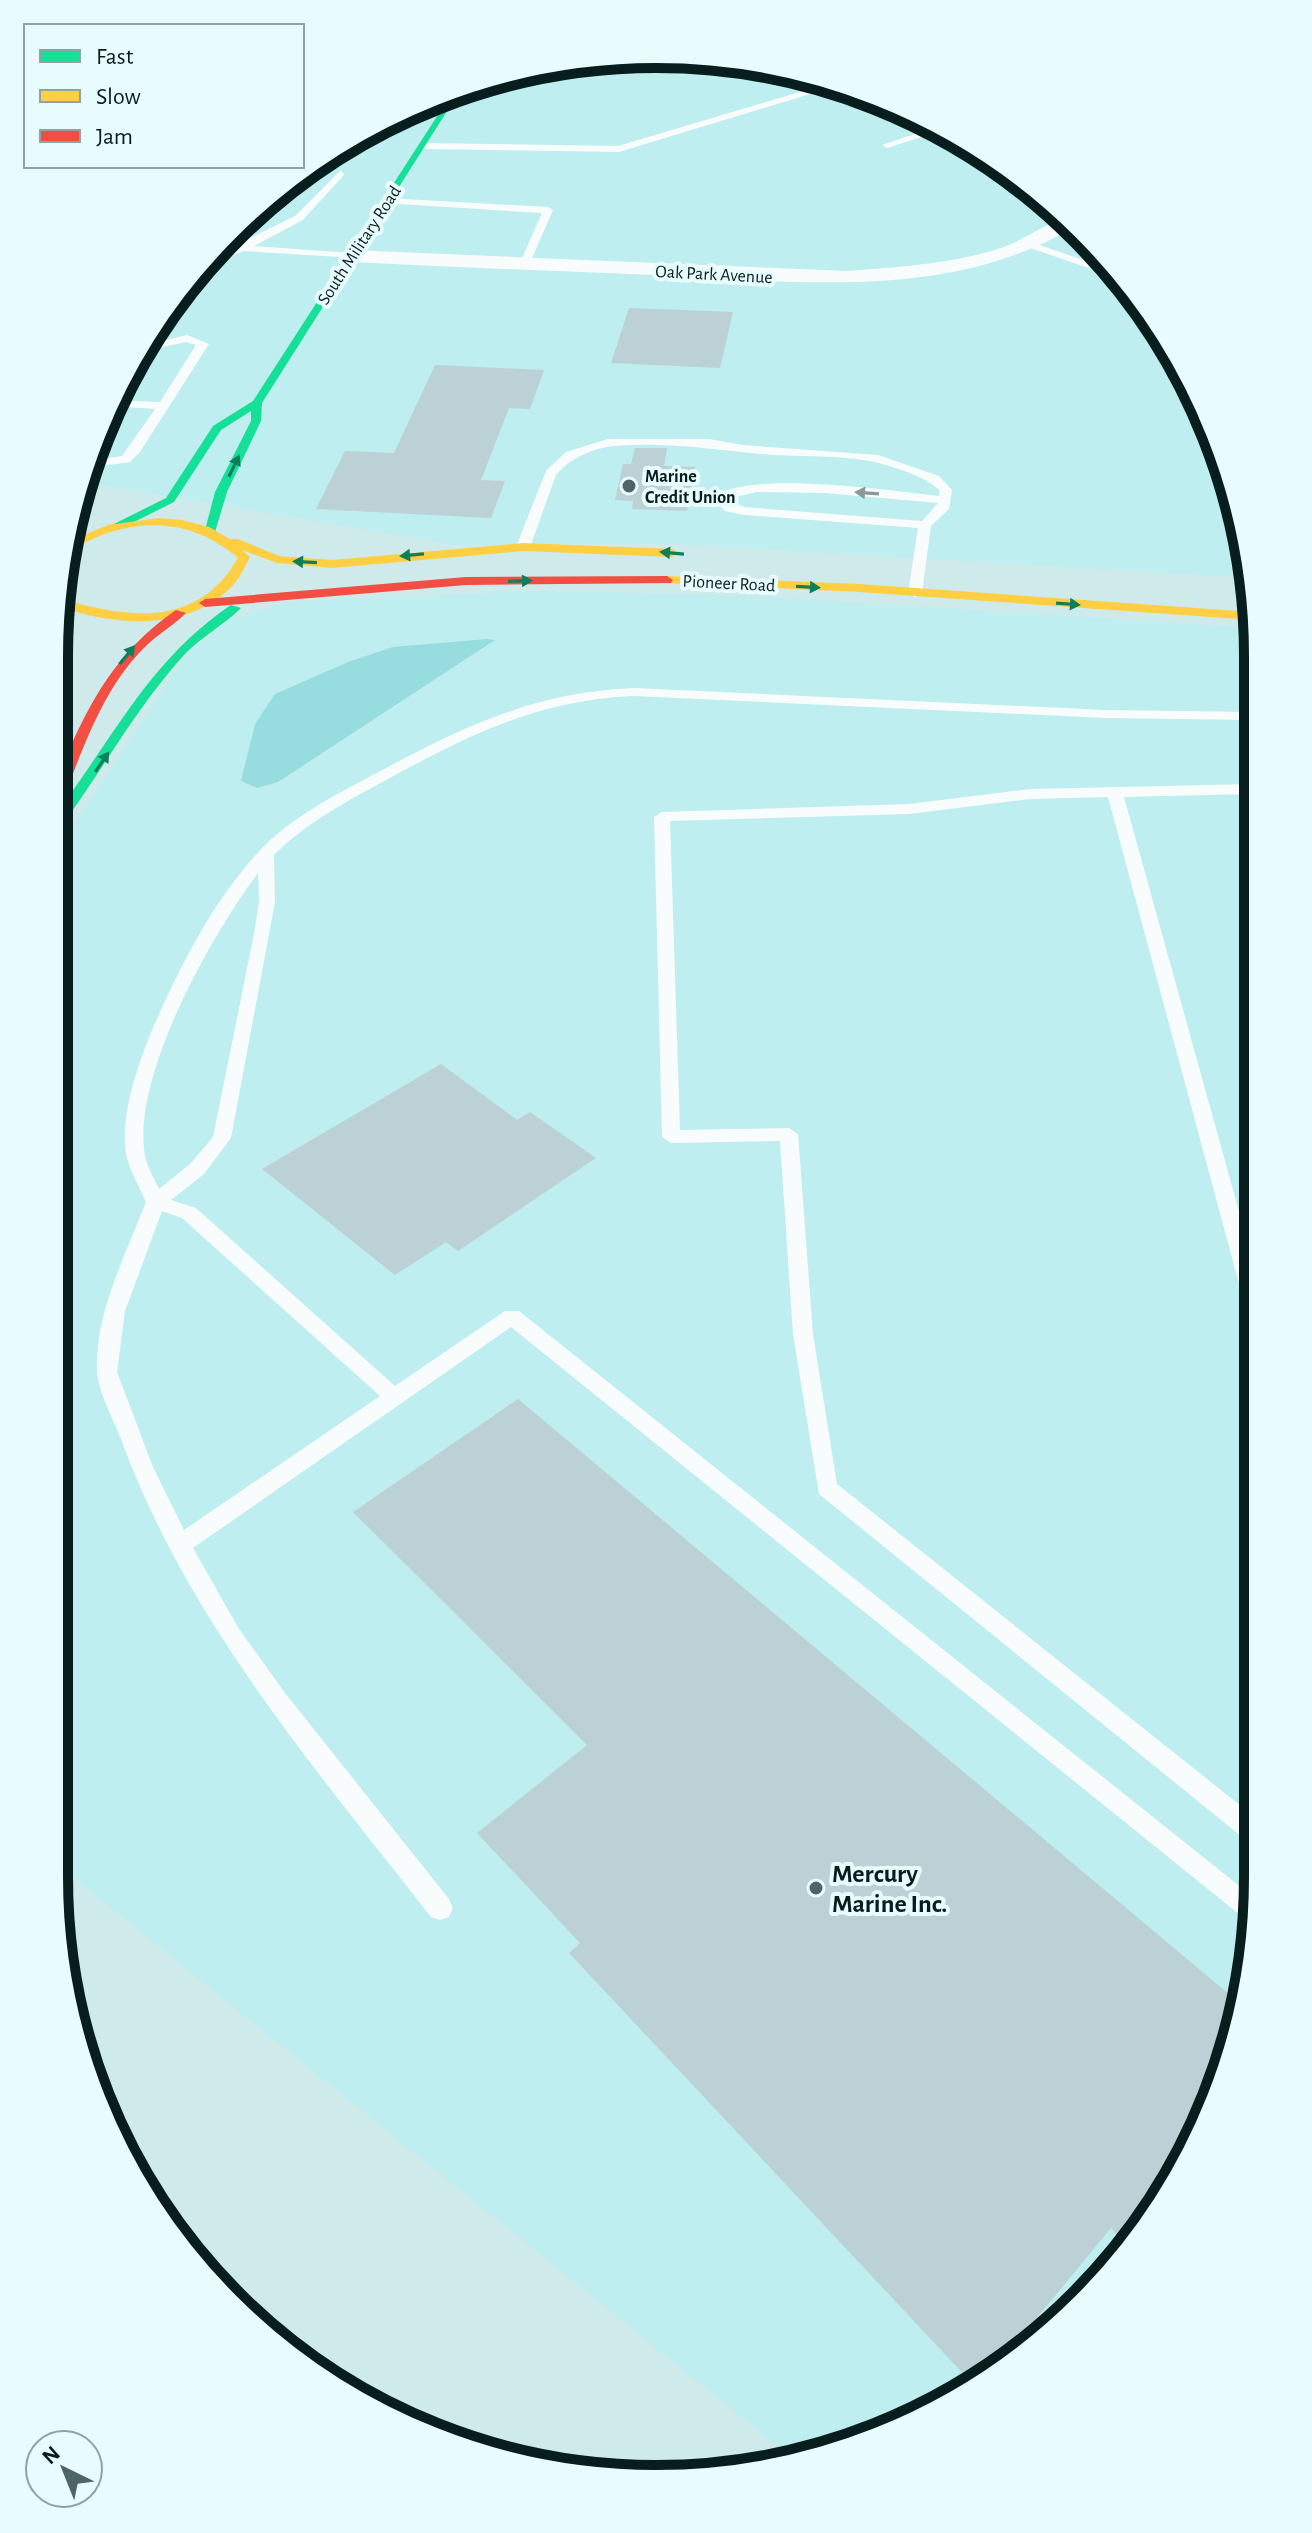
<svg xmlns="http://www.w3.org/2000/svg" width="1312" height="2533" viewBox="0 0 1312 2533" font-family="'Alegreya Sans',sans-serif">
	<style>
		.built { fill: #beeeef }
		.water { fill: #97dddf }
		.building { fill: #bcd1d5 }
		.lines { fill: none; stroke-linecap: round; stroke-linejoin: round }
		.lane { fill: #f8fcfc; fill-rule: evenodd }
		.street { fill: #f8fcfc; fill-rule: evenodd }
		.fast { fill: #16e098; fill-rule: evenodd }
		.slow { fill: #ffcf43; fill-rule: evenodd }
		.jam { fill: #f24e42; fill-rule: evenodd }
		.oneway { fill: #0f7e5b }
		.oneway2 { fill: #8c9898 }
		.poi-dot { fill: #4d6566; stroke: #e8fcfd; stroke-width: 3 }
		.labels { text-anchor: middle; stroke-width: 8; stroke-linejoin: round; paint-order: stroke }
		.far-street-label { font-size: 18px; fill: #081d1e; stroke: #e8fcfd }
		.far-poi-label { font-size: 18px; font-weight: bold; fill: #081d1e; stroke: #e8fcfd; text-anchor: start }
		.near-poi-label { font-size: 26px; font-weight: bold; fill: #081d1e; stroke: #e8fcfd; text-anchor: start }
		.rim { fill: none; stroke: #081d1e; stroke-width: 10 }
	</style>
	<rect width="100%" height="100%" fill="#ceeaeb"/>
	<g class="built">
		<path d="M695 55 811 74 922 116 1023 179 1134 290 1212 426 1253 578 660 543 456 545 96 484 66 552 74 501 116 390 178 290 259 204 355 135 462 86 577 59Z"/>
		<path d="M538 591 754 596 1253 628 1257 1916 1238 2032 1196 2143 1082 2302 922 2417 791 2457 54 1862 55 993 64 965 55 964V852L187 654 232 618 296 601Z"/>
	</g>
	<path class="water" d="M487 639 495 640 278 782 257 788 241 781 255 724 275 694 348 662 393 647Z"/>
	<g class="building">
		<path d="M629 308 733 312 720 368 611 363Z"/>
		<path d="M435 365 544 370 530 409 509 408 481 480 505 481 491 518 316 509 345 451 394 453Z"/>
		<path d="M635 448H667L664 466 695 467 687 511 632 509 633 501 615 500 623 464H631Z"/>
		<path d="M441 1064 517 1120 530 1112 596 1158 458 1251 446 1242 395 1275 262 1169Z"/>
		<path d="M518 1399 1242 2005 1238 2032 1196 2143 1125 2242 1111 2228 1002 2360 971 2382 569 1953 580 1943 477 1833 587 1745 353 1512Z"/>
	</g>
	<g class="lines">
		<g class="lane">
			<path d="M833 82 840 85 619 152 422 149 417 146 422 143 618 146Z"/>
			<path d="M938 126 944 130 887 148 882 145Z"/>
			<path d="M350 138 344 151 334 150Z"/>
			<path d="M341 170 344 175 303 220 254 246 351 253 355 254V258L244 251 199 267 207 259 295 216Z"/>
			<path d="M386 198 548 207 553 210 529 265 524 268 519 265 542 213 382 203Z"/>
			<path d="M1028 241 1115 271 1124 280 1024 246Z"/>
			<path d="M187 335 209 344 140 452 130 462 87 468 89 461 122 456 155 409 110 406 112 400 160 402 196 345 186 342 140 352 144 345Z"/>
			<path d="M608 439H709L743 445 878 455 939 476 952 490 949 509 931 526 922 593 915 597 908 593 918 528 744 515 725 511 712 498C745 469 893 491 939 496L940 491C925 476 899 469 879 463 847 455 808 457 774 455 722 451 668 441 615 446 593 448 570 458 556 475L530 547 518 550 516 547 546 471 566 452ZM757 492 825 493 938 503 922 521 744 507 727 499Z"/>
			<path d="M634 688 1106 710 1253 712V720L1106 718 634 696C538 700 469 735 386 780 346 802 307 822 274 855L275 902 231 1138 204 1174 171 1200 196 1208 395 1386 505 1311H519L1257 1900 1255 1927 511 1327 193 1548 239 1629 285 1693 449 1899 453 1908 449 1917 440 1920 431 1917C314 1767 187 1620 121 1439 114 1421 97 1389 97 1370 95 1313 126 1254 146 1202 140 1188 131 1173 127 1158 117 1117 143 1049 160 1012 185 957 214 902 254 857 287 819 330 798 373 775 460 728 533 692 634 688ZM258 873 259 902 254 934 213 1137 190 1164 159 1189C154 1178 147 1167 145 1155 131 1077 212 934 258 873ZM162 1211 182 1218 380 1396 184 1530 153 1467 117 1372 125 1311Z"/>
			<path d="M1253 784V794L1124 797 1255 1269V1313L1245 1306 1108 797 1030 799 909 814 670 821 680 1130 789 1128 798 1134 813 1334 837 1484 1256 1818V1845L1247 1841 819 1494 793 1334 780 1141 671 1143 662 1137 654 817 662 812 909 804 1030 789Z"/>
		</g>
		<path class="street" d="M1062 218 1072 228C947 302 794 281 655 275 554 271 452 267 351 262L341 256 351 250 847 271C898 267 952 264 1001 248 1023 240 1041 227 1062 218Z"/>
		<g class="fast">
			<path d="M463 86 262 403 261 421 227 492 215 532 205 530 215 492 251 421V411L221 430 174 502 118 530H110V526L166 498 213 426 253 401 454 90Z"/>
			<path d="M231 605 241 608C224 625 201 637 184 655 136 708 102 771 60 828L55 829V815C112 740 150 659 231 605Z"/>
		</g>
		<g class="slow">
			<path d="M159 518 182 520 209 527 230 539H238L279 556 332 560 523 543 672 549 678 553 672 557 523 551 332 568 277 563 242 550 250 557C245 566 241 576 234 584 189 633 114 626 57 606L58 598C127 618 196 630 238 558 202 527 160 518 114 531 97 536 82 545 66 549L68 541 108 525Z"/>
			<path d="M667 576 859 584 1253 612V620L859 592 663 583 661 580Z"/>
			<path d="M55 625 61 629V644L55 648Z"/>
		</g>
		<g class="jam">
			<path d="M667 576 673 580 671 583 466 585 205 607 199 603 205 599 466 577Z"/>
			<path d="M176 610 186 613C173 626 156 635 143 649 106 686 87 738 68 786L66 789H56L55 783C84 712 111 655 176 610Z"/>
		</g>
	</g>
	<defs><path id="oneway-solid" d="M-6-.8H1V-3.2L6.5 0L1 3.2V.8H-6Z" transform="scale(2)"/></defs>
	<g class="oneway">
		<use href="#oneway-solid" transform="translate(234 466) rotate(-64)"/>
		<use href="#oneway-solid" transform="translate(672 553) rotate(-175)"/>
		<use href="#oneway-solid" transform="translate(412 555) rotate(175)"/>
		<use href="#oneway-solid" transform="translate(305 562) rotate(-177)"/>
		<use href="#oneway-solid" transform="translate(520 581) rotate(-2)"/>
		<use href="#oneway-solid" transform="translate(808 587) rotate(3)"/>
		<use href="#oneway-solid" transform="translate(1068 604) rotate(4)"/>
		<use href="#oneway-solid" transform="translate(127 655) rotate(-51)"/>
		<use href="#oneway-solid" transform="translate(102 762) rotate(-56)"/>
	</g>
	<use class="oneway2" href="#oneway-solid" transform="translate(867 493) rotate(-176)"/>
	<g class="poi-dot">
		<circle cx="629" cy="486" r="8"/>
		<circle cx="816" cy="1888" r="8"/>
	</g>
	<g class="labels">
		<g class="far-street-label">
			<text transform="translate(359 245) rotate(-57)" y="6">South Military Road</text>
			<text transform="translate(714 274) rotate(3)" y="6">Oak Park Avenue</text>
			<text transform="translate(729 583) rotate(3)" y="6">Pioneer Road</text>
		</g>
		<g class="far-poi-label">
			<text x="645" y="482">Marine<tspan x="645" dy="21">Credit Union</tspan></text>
		</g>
		<g class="near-poi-label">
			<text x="832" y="1882">Mercury<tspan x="832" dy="30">Marine Inc.</tspan></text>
		</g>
	</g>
	<path d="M0 0H1312V2533H0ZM656 68H656A588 588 0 0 1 1244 656V1877A588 588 0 0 1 656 2465H656A588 588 0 0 1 68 1877V656A588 588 0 0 1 656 68Z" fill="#e8fcfd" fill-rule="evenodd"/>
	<path class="rim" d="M656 68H656A588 588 0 0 1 1244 656V1877A588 588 0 0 1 656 2465H656A588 588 0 0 1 68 1877V656A588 588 0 0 1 656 68Z"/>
	<rect x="24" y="24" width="280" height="144" fill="#e8fcfd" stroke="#8ea3a4" stroke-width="2"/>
	<rect x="40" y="50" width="40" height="12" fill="#16e098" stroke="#8ea3a4" stroke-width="2"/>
	<text x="96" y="64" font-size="24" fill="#081d1e">Fast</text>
	<rect x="40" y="90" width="40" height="12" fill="#ffcf43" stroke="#8ea3a4" stroke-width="2"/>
	<text x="96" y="104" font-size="24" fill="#081d1e">Slow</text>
	<rect x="40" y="130" width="40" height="12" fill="#f24e42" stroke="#8ea3a4" stroke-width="2"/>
	<text x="96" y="144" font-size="24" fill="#081d1e">Jam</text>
	<g transform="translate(64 2469) rotate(317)"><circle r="38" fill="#e8fcfd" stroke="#8ea3a4" stroke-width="2"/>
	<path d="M0-6L14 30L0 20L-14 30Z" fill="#4d6566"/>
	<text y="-12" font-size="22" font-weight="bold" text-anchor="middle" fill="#081d1e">N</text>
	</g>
</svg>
